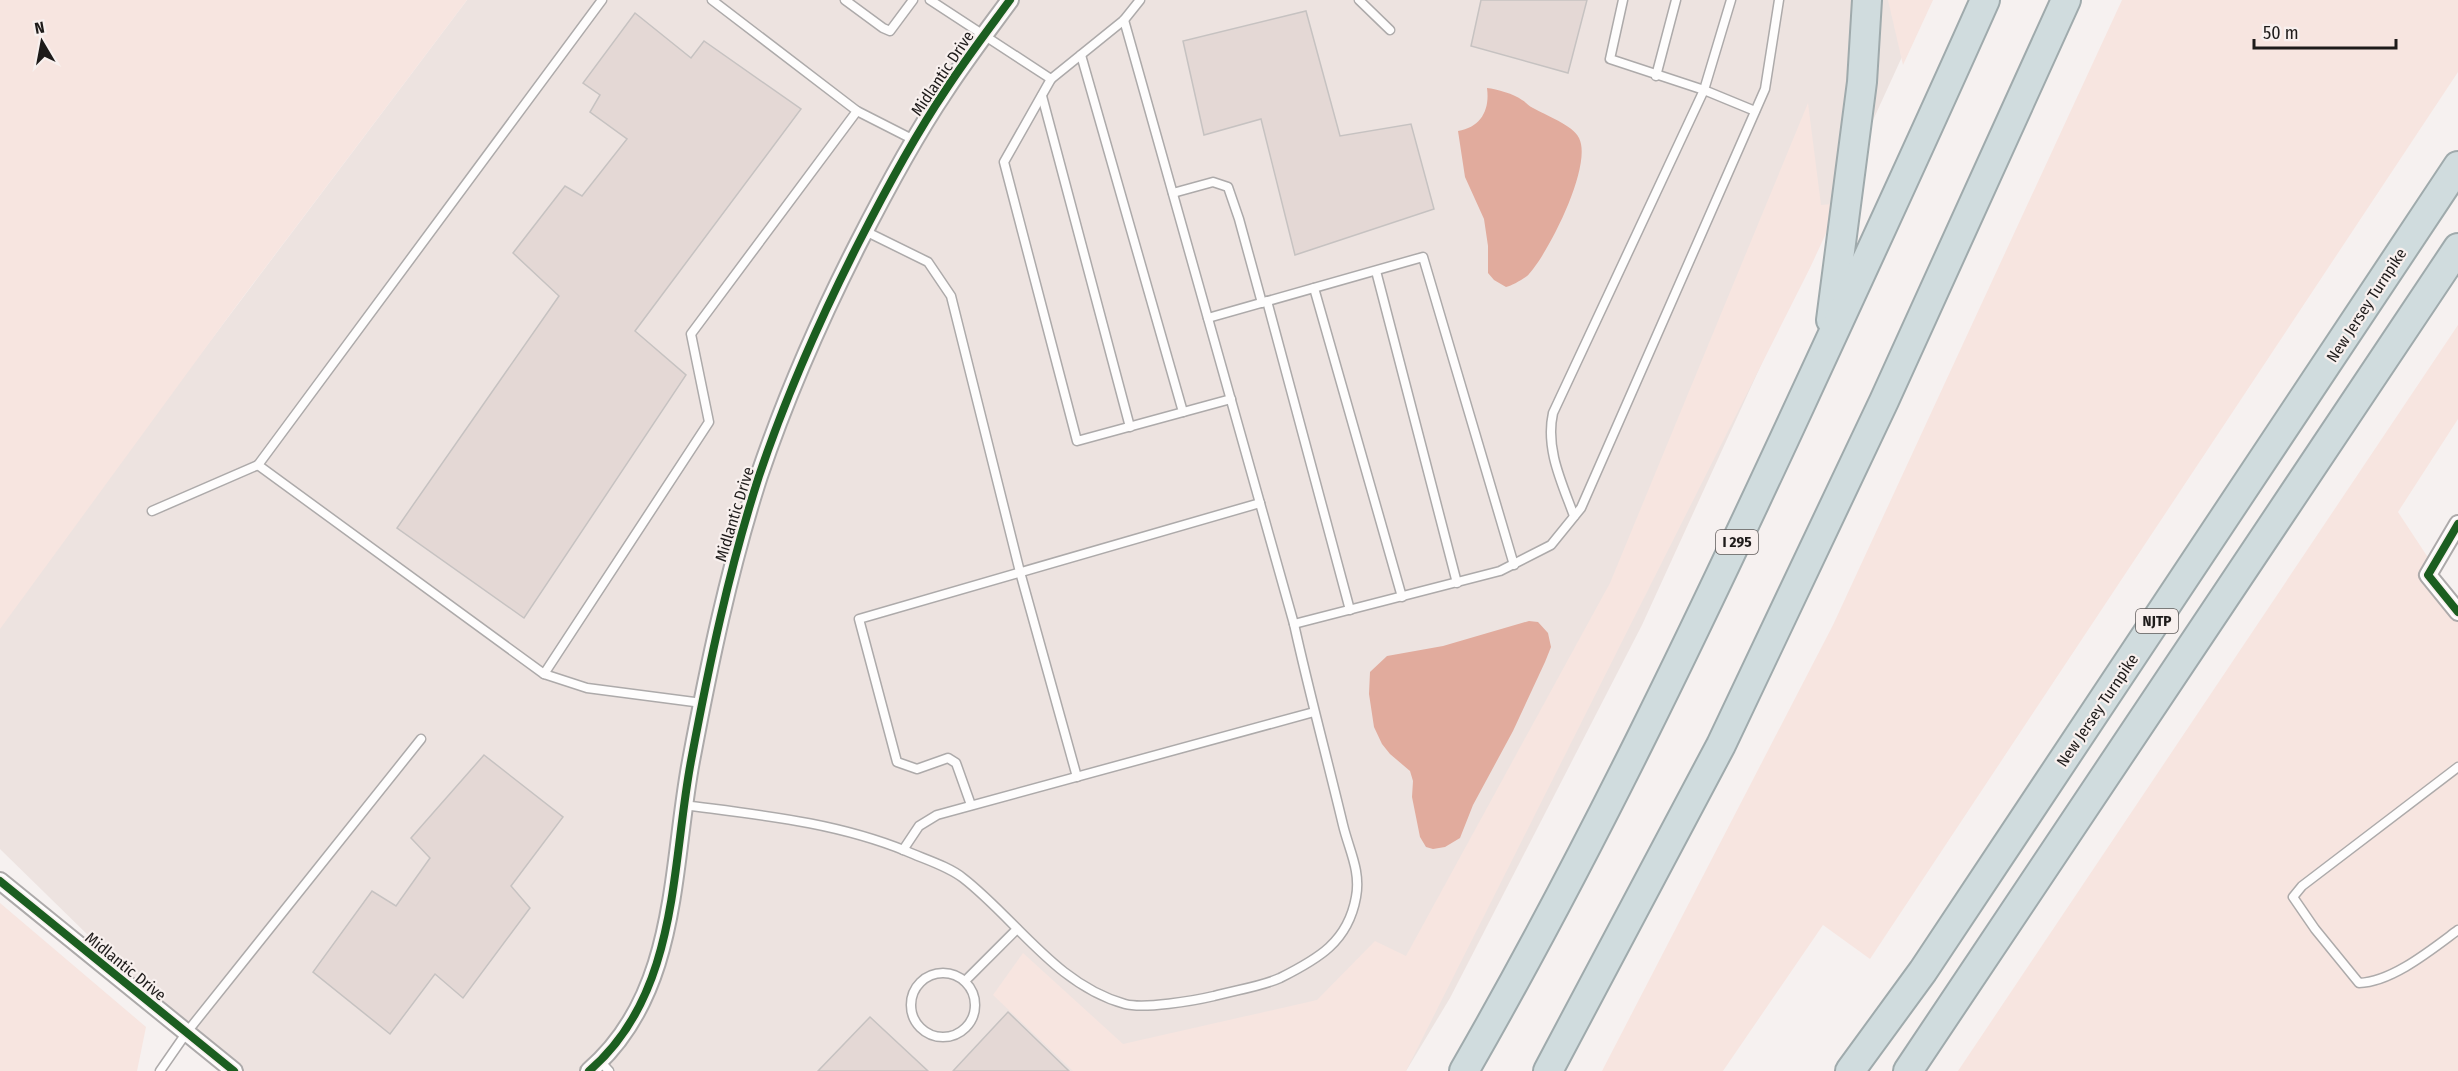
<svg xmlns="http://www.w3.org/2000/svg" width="2458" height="1071" viewBox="0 0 2458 1071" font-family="'Fira Sans Condensed',sans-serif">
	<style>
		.built { fill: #ede3e0 }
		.green { fill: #f7e5e0 }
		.water { fill: #e1ab9d }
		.building { fill: #e4d8d5; stroke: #c6c2c1; stroke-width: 1.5 }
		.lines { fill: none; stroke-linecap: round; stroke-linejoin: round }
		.lane-casing { stroke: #adaaaa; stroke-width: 11 }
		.street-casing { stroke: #adaaaa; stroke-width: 20 }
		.highway-casing { stroke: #9faaac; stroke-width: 32 }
		.lane { stroke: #fefdfd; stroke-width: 8 }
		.street { stroke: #fefdfd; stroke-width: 16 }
		.highway { stroke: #d0dcde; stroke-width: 28 }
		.cycleway-casing { stroke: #f8f0ee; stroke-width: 11 }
		.cycleway { stroke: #1b5e20; stroke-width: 8 }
		.labels { text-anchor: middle; stroke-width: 4.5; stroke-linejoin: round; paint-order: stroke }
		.shield { fill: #f8f0ee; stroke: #5f5b5a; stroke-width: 1.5 }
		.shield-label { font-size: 15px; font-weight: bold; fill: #1e1b1a }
		.street-label { font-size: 16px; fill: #1e1b1a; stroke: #f8f0ee }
	</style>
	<rect width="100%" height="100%" fill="#f6f1f0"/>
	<path class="built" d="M467 0H1928L1642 625 1450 998 1406 1071H234L187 1032 0 849V620Z"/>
	<g class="green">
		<path d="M0 0H467L234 309 0 629Z"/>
		<path d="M1888 0H1933L1903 65Z"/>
		<path d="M2122 0H2458V72L1870 959 1823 925 1723 1071H1602L1833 625Z"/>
		<path d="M1808 103 1821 205 1840 203 1810 268 1406 1071H1073L993 995 1023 953 1123 1044 1317 1000 1375 941 1406 956 1610 583Z"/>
		<path d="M2458 325V419L2398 512 2458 603V1071H1958Z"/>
		<path d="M0 903 146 1027 137 1071H0Z"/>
	</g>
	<g class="water">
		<path d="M1487 88C1497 89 1514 94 1522 100 1526 102 1528 106 1533 108 1545 115 1573 125 1579 138 1593 165 1549 252 1529 274 1526 278 1511 286 1506 287L1494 280 1488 273V246L1484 219 1465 177 1458 131C1481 127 1490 110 1487 88Z"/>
		<path d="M1529 621 1538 622 1548 633 1551 647 1545 662 1513 731 1473 805 1460 838 1445 847 1433 849 1426 847 1420 837 1412 797 1413 781 1410 771 1390 754 1382 744 1374 727 1369 694 1370 672 1387 656 1443 646Z"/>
	</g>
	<g class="building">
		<path d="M1481 0H1587L1568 73 1471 46Z"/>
		<path d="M1306 11 1340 136 1411 124 1434 209 1295 255 1261 119 1204 135 1183 41Z"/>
		<path d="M635 13 691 58 704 41 801 109 635 331 686 375 524 618 397 528 559 296 513 253 565 186 582 196 627 139 590 112 600 95 583 83Z"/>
		<path d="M484 755 563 817 511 886 530 908 463 998 435 974 390 1034 313 972 372 891 396 906 430 858 411 838Z"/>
		<path d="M1008 1012 1069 1071H953Z"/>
		<path d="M870 1017 928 1071H818Z"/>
	</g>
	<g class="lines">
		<g class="lane-casing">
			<g id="lane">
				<path d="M602 0 258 465 544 674 587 688 702 703"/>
				<path d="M845 0 883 28 890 31 913 0"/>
				<path d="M930 0 1051 79 1124 20 1140 0"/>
				<path d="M1359 0 1390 30"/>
				<path d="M1623 0 1610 59 1704 90 1755 111"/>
				<path d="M1081 55 1183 412"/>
				<path d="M1656 76 1676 0"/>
				<path d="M1051 79 1004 162 1077 441 1231 399"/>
				<path d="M1042 96 1130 427"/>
				<path d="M857 111 914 140"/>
				<path d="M1173 193 1213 182 1228 187 1239 219 1262 303"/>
				<path d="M865 231 928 262 951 296 1020 572 1077 777"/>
				<path d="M1376 271 1457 583"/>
				<path d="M1314 288 1402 597"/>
				<path d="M1267 301 1350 610"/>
				<path d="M1208 318 1423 257 1514 565"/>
				<path d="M152 511 258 465"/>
				<path d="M1574 516C1562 483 1545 449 1553 413L1704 90 1731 0"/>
				<path d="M1294 624 1500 571 1551 545 1581 508 1765 89 1779 0"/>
				<path d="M544 674 709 422 691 334 857 111 712 0"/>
				<path d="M2458 767 2302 886 2293 897 2315 929 2359 983C2392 982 2431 950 2458 930"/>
				<path d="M684 805C759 815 835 822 906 851 924 859 948 866 963 878 1016 919 1056 985 1125 1004 1144 1009 1193 1001 1214 996 1235 990 1260 987 1280 978 1318 959 1348 942 1356 897 1361 871 1349 850 1343 825 1327 758 1309 692 1294 624L1124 20"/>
				<path d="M971 805 956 763 948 758 917 769 897 762 859 619 1260 503"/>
				<path d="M903 850 919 826 937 815 1314 712"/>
				<circle cx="943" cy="1005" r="32"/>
				<path d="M965 981 1017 929"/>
				<path d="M600 1061 609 1071"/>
				<path d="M160 1071 187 1032 421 739"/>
			</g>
		</g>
		<g class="street-casing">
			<g id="street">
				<path d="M2458 524 2428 575 2458 612"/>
				<path d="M0 881 234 1071"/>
				<path d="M589 1071C679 994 671 867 691 761 709 665 729 569 759 476 786 396 820 319 858 244 885 191 912 140 945 91 965 60 988 30 1010 0"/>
			</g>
		</g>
		<g class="highway-casing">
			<g id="highway">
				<path d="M1831 320 1862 82 1867 0"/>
				<path d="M1464 1071C1588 855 1696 630 1801 403 1863 269 1925 135 1985 0"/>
				<path d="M1548 1071 1721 745 1884 401 2066 0"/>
				<path d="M1850 1071 1923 971 2458 166"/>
				<path d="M1908 1071 2458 248"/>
			</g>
		</g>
		<use href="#lane" class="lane"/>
		<use href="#street" class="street"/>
		<use href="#highway" class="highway"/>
		<g class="cycleway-casing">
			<g id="cycleway">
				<path d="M2458 524 2428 575 2458 612"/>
				<path d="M0 881 234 1071"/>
				<path d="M589 1071C679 994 671 867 691 761 709 665 729 569 759 476 786 396 820 319 858 244 885 191 912 140 945 91 965 60 988 30 1010 0"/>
			</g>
		</g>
		<use href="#cycleway" class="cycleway"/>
	</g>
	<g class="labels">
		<g class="shield">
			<rect x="1716" y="530" width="42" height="24" rx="4.5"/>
			<rect x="2136" y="609" width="42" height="24" rx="4.5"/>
		</g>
		<g class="shield-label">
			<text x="1737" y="547">I 295</text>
			<text x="2157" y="626">NJTP</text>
		</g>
		<g class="street-label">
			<text transform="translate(942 73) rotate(-56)" y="6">Midlantic Drive</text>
			<text transform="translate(2366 305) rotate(-57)" y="6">New Jersey Turnpike</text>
			<text transform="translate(734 514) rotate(-73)" y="6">Midlantic Drive</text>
			<text transform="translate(2097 710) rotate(-56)" y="6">New Jersey Turnpike</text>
			<text transform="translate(126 966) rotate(39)" y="6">Midlantic Drive</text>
		</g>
	</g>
	<g transform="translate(42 42) rotate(350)" stroke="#f8f0ee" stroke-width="4.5" paint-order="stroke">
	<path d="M0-4.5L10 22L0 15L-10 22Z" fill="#1e1b1a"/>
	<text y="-9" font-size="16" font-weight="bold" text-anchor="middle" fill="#1e1b1a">N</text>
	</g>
	<path d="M2254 39v9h142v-9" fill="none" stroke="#1e1b1a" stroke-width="3"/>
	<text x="2263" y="39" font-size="18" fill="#1e1b1a" stroke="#f8f0ee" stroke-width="4.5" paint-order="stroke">50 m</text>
</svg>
